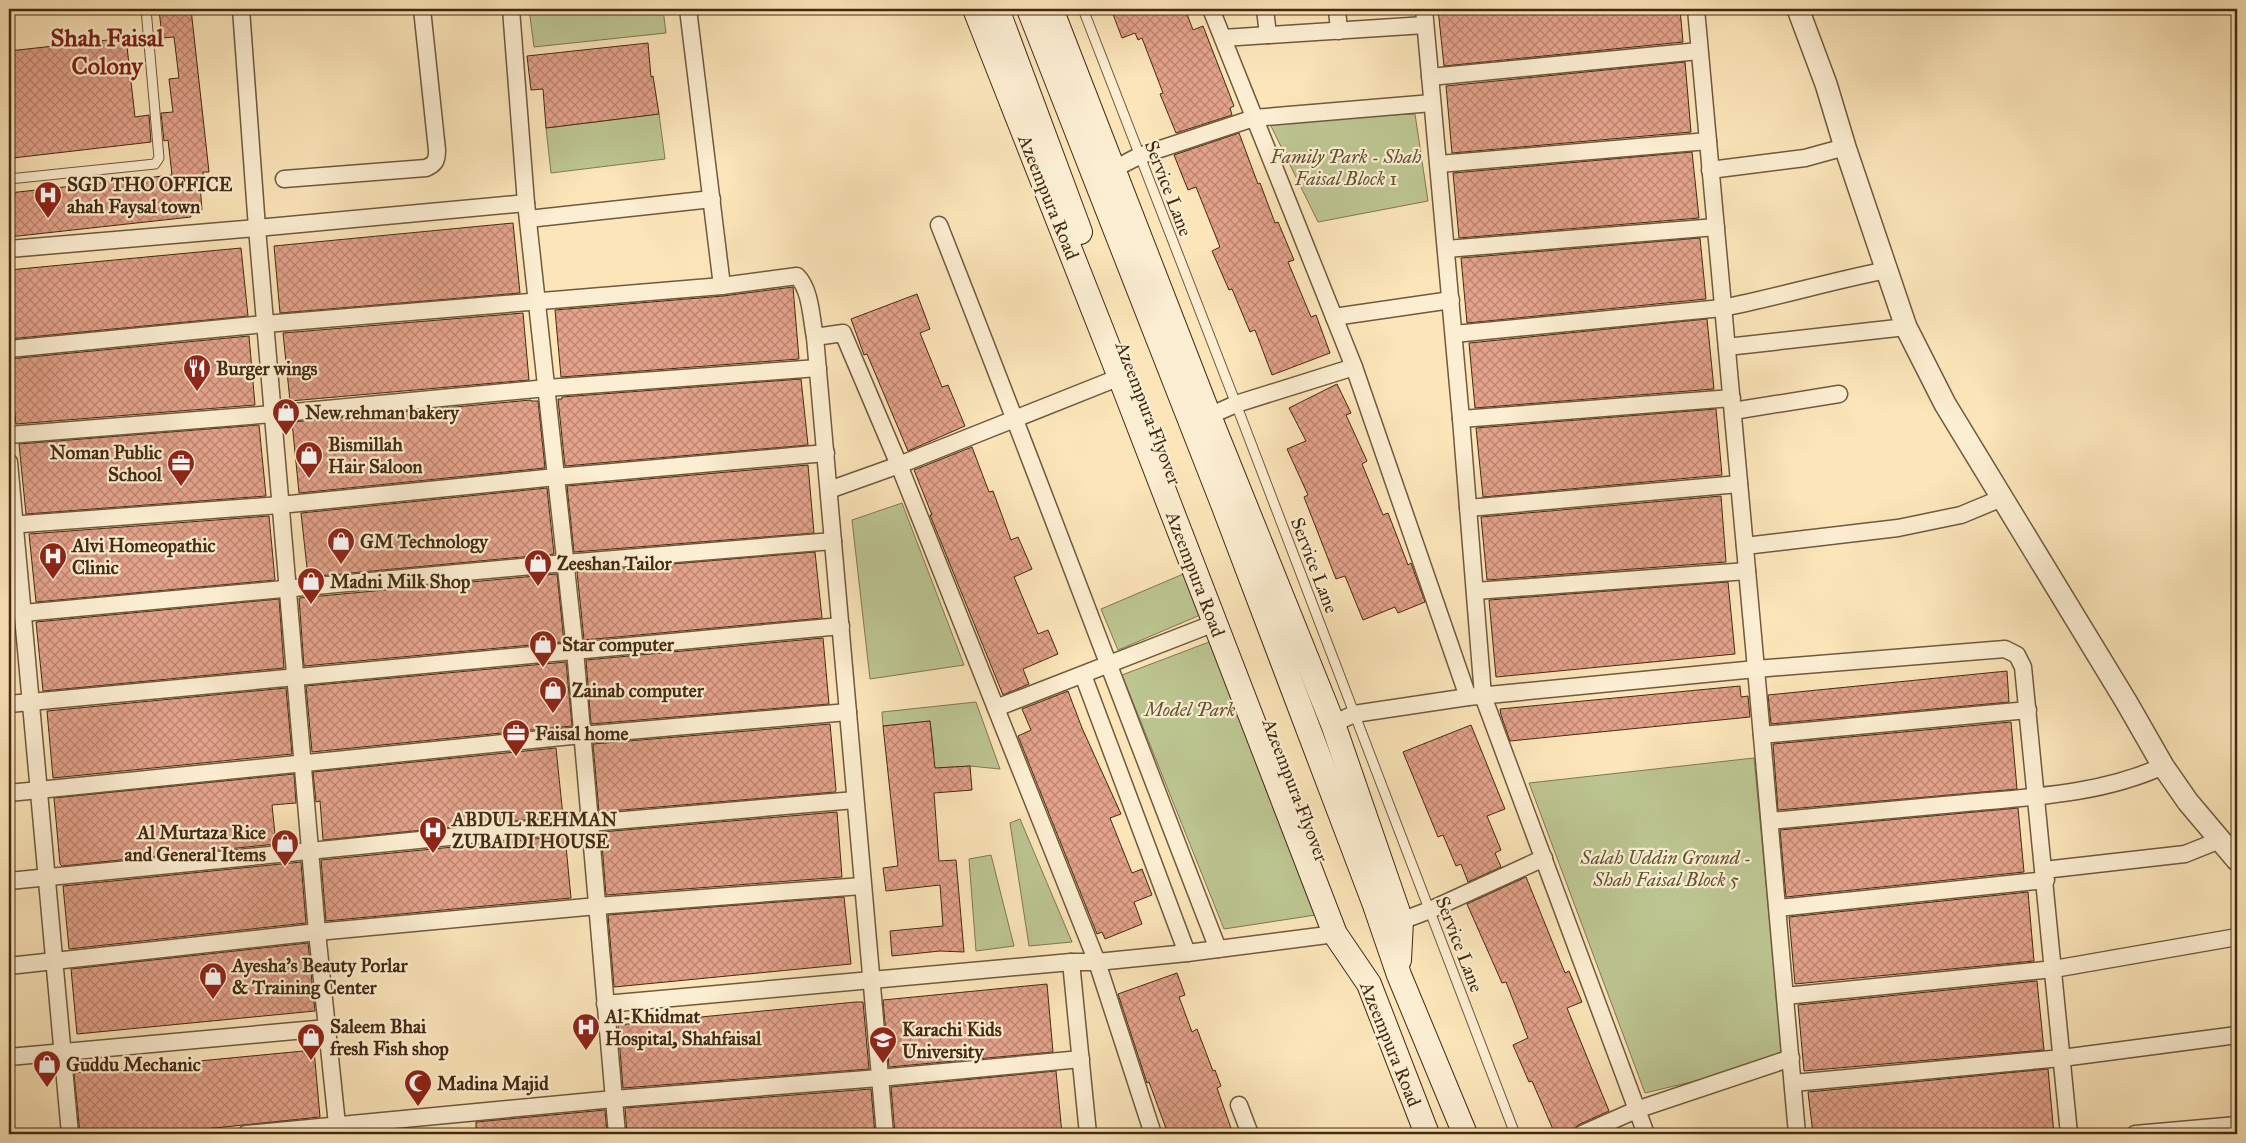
<svg xmlns="http://www.w3.org/2000/svg" width="2246" height="1143" viewBox="0 0 2246 1143" font-family="'IM FELL Great Primer',serif">
	<style>
		.green { fill: #bcc591; stroke: #807852 }
		.building { fill: url(#building-cross-hatch); stroke: #432a12 }
		.lines { fill: none; stroke-linecap: round; stroke-linejoin: round }
		.service-casing { stroke: #71593c; stroke-width: 11 }
		.minor-casing { stroke: #71593c; stroke-width: 19 }
		.tertiary-casing { stroke: #71593c; stroke-width: 24 }
		.secondary-casing { stroke: #432a12; stroke-width: 26 }
		.service { stroke: #fceed2; stroke-width: 9 }
		.minor { stroke: #fceed2; stroke-width: 16 }
		.tertiary { stroke: #fceed2; stroke-width: 21 }
		.secondary { stroke: #fceed2; stroke-width: 24 }
		.labels { text-anchor: middle; stroke-width: 4.5; stroke-linejoin: round; paint-order: stroke }
		.park-label { font-size: 19px; font-style: italic; fill: #615132; stroke: #fceed2 }
		.poi-label { font-size: 19px; font-weight: bold; fill: #432a12; stroke: #fceed2; text-anchor: start }
		.street-label { font-size: 19px; fill: #432a12; stroke: #fceed2 }
		.district-label { font-size: 24px; font-weight: bold; fill: #7a1f14; stroke: #fceed2 }
	</style>
	<defs>
		<pattern id="building-cross-hatch" width="8" height="8" patternUnits="userSpaceOnUse" patternTransform="scale(1.25)"><rect width="8" height="8" fill="#e4a28b"/><path d="M0 0l8 8M0 8l8-8" fill="none" stroke="#ba8470"/></pattern>
	</defs>
	<rect width="100%" height="100%" fill="#fbe5b9"/>
	<filter id="stains"><feTurbulence type="fractalNoise" baseFrequency=".004" numOctaves="4"/><feColorMatrix values="0 0 0 0 .2 0 0 0 0 .09 0 0 0 0 .02 0 0 0 .5 -.17"/></filter>
	<radialGradient id="worn" r=".72"><stop offset=".6" stop-color="#630" stop-opacity="0"/><stop offset="1" stop-color="#630" stop-opacity=".3"/></radialGradient>
	<g class="green">
		<path d="M529 9H663L666 33 534 47Z"/>
		<path d="M659 114 665 159 551 173 546 128Z"/>
		<path d="M1415 114 1428 201 1318 222 1268 120Z"/>
		<path d="M902 503 964 665 870 679 852 520Z"/>
		<path d="M1188 572 1205 613 1118 650 1101 609Z"/>
		<path d="M1217 639 1322 914 1224 929 1122 675Z"/>
		<path d="M976 702 1000 769 970 766 924 769 934 754 930 721 883 726 882 712Z"/>
		<path d="M1754 758 1783 1060 1645 1093 1529 783Z"/>
		<path d="M1020 819 1072 942 1029 946 1010 823Z"/>
		<path d="M991 855 1014 946 976 951 969 859Z"/>
	</g>
	<g class="building">
		<path d="M159 9H191L209 172H203L204 185H200L202 210 190 212 191 217 9 237V193L172 175 168 140 164 141 161 113 173 112 169 79 179 78 174 37 162 38Z"/>
		<path d="M1111 9H1185L1193 30 1203 26 1234 106 1230 108 1232 115 1176 133 1160 94 1163 93 1142 38 1138 40 1135 33 1122 38Z"/>
		<path d="M1438 9H1680L1683 42 1444 66Z"/>
		<path d="M126 38 135 117 149 115 151 142 13 158 11 146H9V51Z"/>
		<path d="M648 43 651 77 653 76 659 114 546 128 543 89 531 90 527 56Z"/>
		<path d="M1685 62 1691 132 1452 153 1446 86Z"/>
		<path d="M1239 133 1258 184 1260 183 1275 223 1278 222 1294 260 1288 262 1311 317 1316 315 1330 353 1272 375 1255 330 1250 332 1232 289 1229 290 1212 251 1220 247 1196 187 1188 190 1174 155Z"/>
		<path d="M1692 152 1699 218 1459 238 1453 173Z"/>
		<path d="M513 223 520 293 280 313 274 246Z"/>
		<path d="M1700 238 1706 299 1467 323 1461 258Z"/>
		<path d="M241 248 248 316 9 339V270Z"/>
		<path d="M793 287 799 359 561 377 555 310 723 296Z"/>
		<path d="M917 294 930 329 920 333 942 387 948 385 965 426 908 451 867 354 864 355 851 319Z"/>
		<path d="M523 313 529 380 290 401 283 333Z"/>
		<path d="M1707 319 1714 389 1475 408 1469 343Z"/>
		<path d="M249 336 255 405 16 424 9 359Z"/>
		<path d="M801 379 808 445 565 466 558 399H562V397Z"/>
		<path d="M1337 384 1351 413 1346 415 1367 461 1362 464 1383 515 1388 513 1408 565 1411 563 1425 602 1398 613 1395 607 1363 620 1345 576 1336 579 1304 497 1308 495 1287 449 1306 441 1289 408Z"/>
		<path d="M531 400V401H538L545 468 299 493 292 422Z"/>
		<path d="M1716 409 1722 475 1483 497 1476 428Z"/>
		<path d="M259 425 266 496 26 514 19 444Z"/>
		<path d="M972 447 989 492 993 491 1011 540 1018 537 1032 569 1014 577 1038 634 1048 630 1058 654 1023 669 1029 684 1003 695 930 515H932L914 470Z"/>
		<path d="M808 465 814 533 574 552 567 486Z"/>
		<path d="M547 488 554 554 308 577 301 513Z"/>
		<path d="M1721 496 1726 562 1487 580 1481 517Z"/>
		<path d="M269 516 275 580 36 602 29 534Z"/>
		<path d="M815 552 822 618 584 640 577 572Z"/>
		<path d="M557 574 564 642 304 666 299 598Z"/>
		<path d="M1728 582 1735 654 1496 677 1489 600Z"/>
		<path d="M279 599 284 668 43 691 36 622Z"/>
		<path d="M823 638 829 704 591 724 586 660Z"/>
		<path d="M566 662 572 726 312 752 306 686Z"/>
		<path d="M2007 671 2009 702 1771 724 1768 695Z"/>
		<path d="M1740 686 1741 697 1748 696 1750 717 1510 741 1501 715 1500 709Z"/>
		<path d="M286 688 292 754 53 778 47 711Z"/>
		<path d="M1068 691 1082 728 1121 814 1110 818 1132 873 1142 869 1152 895 1134 902 1142 924 1105 939 1102 932 1097 934 1018 736 1031 730 1022 709Z"/>
		<path d="M930 721 935 768 970 766 972 790 934 793 939 861 956 860 964 952 940 951 892 956 890 931 943 926 940 885 886 891 883 868 898 866 883 726Z"/>
		<path d="M2011 722 2017 789 1778 810 1773 744Z"/>
		<path d="M830 724 836 790 835 792 599 812 593 744Z"/>
		<path d="M1471 725 1505 809 1487 816 1501 850 1495 853 1501 867 1468 882 1461 864 1456 866 1443 835 1438 837 1403 752Z"/>
		<path d="M556 748 563 816 323 840 320 801 316 802 313 772Z"/>
		<path d="M294 774 296 803 272 805 276 844 62 866 60 864 54 798Z"/>
		<path d="M2018 808 2024 872 1786 897 1780 830Z"/>
		<path d="M837 812 842 877 606 895 601 832Z"/>
		<path d="M565 836 571 898 326 921 321 860Z"/>
		<path d="M301 862 306 923 69 949 63 886Z"/>
		<path d="M1526 877 1565 973 1569 971 1582 1002 1567 1008 1609 1111 1578 1125 1574 1129 1572 1134H1555L1532 1081 1529 1082 1513 1045 1528 1038 1506 982 1502 983 1467 904Z"/>
		<path d="M2028 892 2034 961 1795 984 1789 917Z"/>
		<path d="M844 897 851 964 614 987 608 915Z"/>
		<path d="M308 943 315 1011 77 1034 71 969Z"/>
		<path d="M1177 973 1185 995 1179 997 1192 1032 1197 1029 1213 1071 1215 1070 1221 1086 1217 1088 1233 1134H1168L1149 1082 1147 1083 1118 994Z"/>
		<path d="M2037 981 2044 1050 1804 1071 1798 1005Z"/>
		<path d="M1047 984 1053 1052 889 1067 883 1000Z"/>
		<path d="M856 1002H863L869 1069 623 1088 618 1025Z"/>
		<path d="M314 1050 320 1117 157 1134H80L74 1073Z"/>
		<path d="M2048 1069 2054 1134H1813L1808 1092Z"/>
		<path d="M1056 1071 1062 1134H895L891 1087Z"/>
		<path d="M871 1089 875 1134H627L625 1108Z"/>
		<path d="M605 1110 607 1134H476V1122Z"/>
	</g>
	<g class="lines">
		<g class="service-casing">
			<g id="service">
				<path d="M1083 9 1236 404 1515 1134"/>
				<path d="M9 179 155 164 159 158 146 9"/>
			</g>
		</g>
		<g class="minor-casing">
			<g id="minor">
				<path d="M241 9 257 228 317 932 338 1134"/>
				<path d="M511 9 526 203 575 650 617 1134"/>
				<path d="M688 9 722 286 797 276C811 290 811 318 815 337L885 1134"/>
				<path d="M1211 9 1354 367 1468 697"/>
				<path d="M1265 9 1268 35"/>
				<path d="M1337 9 1339 31"/>
				<path d="M1424 9 1461 419 1483 696 1646 1134"/>
				<path d="M1696 9 1756 669 1797 1134"/>
				<path d="M1223 38 1425 25"/>
				<path d="M1430 77 1699 51"/>
				<path d="M1439 164 1708 141"/>
				<path d="M1114 169 1139 156 1254 118 1432 103"/>
				<path d="M1710 170 1805 158 1845 147"/>
				<path d="M284 179 426 168C435 164 437 161 437 150L422 9"/>
				<path d="M528 219 712 199"/>
				<path d="M939 225C1034 465 1124 708 1218 949"/>
				<path d="M9 249 257 228 526 203"/>
				<path d="M1446 249 1716 227"/>
				<path d="M1334 317 1451 300"/>
				<path d="M1454 334 1722 308C1778 297 1831 281 1887 270"/>
				<path d="M815 337 843 333 899 465 1097 962 1153 1134"/>
				<path d="M1727 347 1906 327"/>
				<path d="M9 349 265 324 722 286"/>
				<path d="M1733 411 1839 394"/>
				<path d="M1209 416 1236 404 1354 367"/>
				<path d="M1461 419 1732 398"/>
				<path d="M9 435 273 414 547 388 818 368"/>
				<path d="M9 462 70 1134"/>
				<path d="M829 490 899 465 1120 377"/>
				<path d="M1468 508 1739 484"/>
				<path d="M9 525 280 505 556 477 826 453"/>
				<path d="M1745 546 1898 528 1961 515 2002 498"/>
				<path d="M1475 591 1747 571"/>
				<path d="M23 613 565 563 833 541"/>
				<path d="M1083 675 1187 953"/>
				<path d="M9 704 841 626"/>
				<path d="M996 708 1207 626"/>
				<path d="M1333 724 1354 714 1468 697 1756 669 2005 649 2017 655 2023 667 2069 1134"/>
				<path d="M1762 735 2028 710"/>
				<path d="M9 793 582 735 848 712"/>
				<path d="M1770 821C1835 815 1901 809 1966 803 2032 797 2102 794 2163 766"/>
				<path d="M2044 870 2185 854 2220 840"/>
				<path d="M9 881 590 823 855 800"/>
				<path d="M1778 908 2046 880"/>
				<path d="M1401 921 1430 910 1544 858"/>
				<path d="M1071 962 1088 1134"/>
				<path d="M9 966 317 932 597 906 862 886"/>
				<path d="M1785 996 2054 969 2237 937"/>
				<path d="M605 1004 1071 962H1097L1187 953 1335 934"/>
				<path d="M9 1057 327 1028"/>
				<path d="M1793 1083 2062 1058 2237 1035"/>
				<path d="M1239 1105 1250 1134"/>
				<path d="M246 1134 614 1099 879 1078 1081 1059"/>
				<path d="M1582 1134 1636 1110 1791 1058"/>
				<path d="M2135 1134 2237 1125"/>
			</g>
		</g>
		<g class="tertiary-casing">
			<path id="tertiary" d="M1798 9 1826 84 1845 147 1906 327 1945 404 2127 703 2163 766 2188 802 2237 860"/>
		</g>
		<g class="secondary-casing">
			<g id="secondary">
				<path d="M975 9 1120 377 1335 934 1369 984 1427 1134"/>
				<path d="M997 9 1080 232"/>
				<path d="M1029 9 1223 504 1375 905 1399 975 1465 1134"/>
				<path d="M1051 9 1209 416 1333 724 1401 921 1399 960"/>
			</g>
		</g>
		<use href="#service" class="service"/>
		<use href="#minor" class="minor"/>
		<use href="#tertiary" class="tertiary"/>
		<use href="#secondary" class="secondary"/>
	</g>
	<defs>
		<g id="hospital-pin" transform="scale(1.4375)"><path d="M0 17L-7.5 6A9.5 9.5 0 1 1 7.5 6Z" fill="#8f2418" stroke="#fceed2"/><path d="M-5-5h3v3.5h4V-5h3V5h-3V1.5h-4V5h-3Z" fill="#fff"/></g>
		<g id="restaurant-pin" transform="scale(1.4375)"><path d="M0 17L-7.5 6A9.5 9.5 0 1 1 7.5 6Z" fill="#8f2418" stroke="#fceed2"/><path d="M-5-6h1v4h1v-4h1v4h1v-4h1v5L-1.5 .5V6h-2V.5L-5-1ZM5-6V6H3V1.5H1.5Q1.5-4 5-6Z" fill="#fff"/></g>
		<g id="shop-pin" transform="scale(1.4375)"><path d="M0 17L-7.5 6A9.5 9.5 0 1 1 7.5 6Z" fill="#8f2418" stroke="#fceed2"/><path d="M-5-2.5h2.3a2.7 3.5 0 0 1 5.4 0H5L5.5 6h-11ZM-1.5-2.5h3a1.5 2.3 0 0 0-3 0Z" fill="#fff"/></g>
		<g id="office-pin" transform="scale(1.4375)"><path d="M0 17L-7.5 6A9.5 9.5 0 1 1 7.5 6Z" fill="#8f2418" stroke="#fceed2"/><path d="M-6-3h4V-5.5h4V-3h4V5H-6ZM-1-4.5V-3h2v-1.5ZM-6 0V1H6V0Z" fill="#fff"/></g>
		<g id="university-pin" transform="scale(1.4375)"><path d="M0 17L-7.5 6A9.5 9.5 0 1 1 7.5 6Z" fill="#8f2418" stroke="#fceed2"/><path d="M0-5L7-2L0 1L-7-2ZM-4 1L0 2.5L4 1V4Q0 6-4 4Z" fill="#fff"/></g>
		<g id="mosque-pin" transform="scale(1.4375)"><path d="M0 17L-7.5 6A9.5 9.5 0 1 1 7.5 6Z" fill="#8f2418" stroke="#fceed2"/><path d="M3.5-4.9A6 6 0 1 0 3.5 4.9A5 5 0 1 1 3.5-4.9Z" fill="#fff"/></g>
	</defs>
	<g fill-rule="evenodd">
		<use href="#hospital-pin" x="48" y="195"/>
		<use href="#restaurant-pin" x="197" y="368"/>
		<use href="#shop-pin" x="286" y="412"/>
		<use href="#shop-pin" x="309" y="455"/>
		<use href="#office-pin" x="181" y="463"/>
		<use href="#shop-pin" x="341" y="541"/>
		<use href="#hospital-pin" x="53" y="556"/>
		<use href="#shop-pin" x="538" y="563"/>
		<use href="#shop-pin" x="311" y="581"/>
		<use href="#shop-pin" x="543" y="644"/>
		<use href="#shop-pin" x="553" y="690"/>
		<use href="#office-pin" x="516" y="733"/>
		<use href="#hospital-pin" x="433" y="830"/>
		<use href="#shop-pin" x="285" y="843"/>
		<use href="#shop-pin" x="213" y="976"/>
		<use href="#hospital-pin" x="586" y="1027"/>
		<use href="#shop-pin" x="311" y="1037"/>
		<use href="#university-pin" x="883" y="1040"/>
		<use href="#shop-pin" x="47" y="1064"/>
		<use href="#mosque-pin" x="418" y="1083"/>
	</g>
	<g class="labels">
		<g class="park-label">
			<text x="1346" y="163">Family Park - Shah<tspan x="1346" dy="22">Faisal Block 1</tspan></text>
			<text x="1190" y="716">Model Park</text>
			<text x="1666" y="864">Salah Uddin Ground -<tspan x="1666" dy="22">Shah Faisal Block 5</tspan></text>
		</g>
		<g class="poi-label">
			<text x="67" y="191">SGD THO OFFICE<tspan x="67" dy="22">ahah Faysal town</tspan></text>
			<text x="216" y="375">Burger wings</text>
			<text x="305" y="419">New rehman bakery</text>
			<text x="328" y="451">Bismillah<tspan x="328" dy="22">Hair Saloon</tspan></text>
			<text x="162" y="459" text-anchor="end">Noman Public<tspan x="162" dy="22">School</tspan></text>
			<text x="360" y="548">GM Technology</text>
			<text x="72" y="552">Alvi Homeopathic<tspan x="72" dy="22">Clinic</tspan></text>
			<text x="557" y="570">Zeeshan Tailor</text>
			<text x="330" y="588">Madni Milk Shop</text>
			<text x="562" y="651">Star computer</text>
			<text x="572" y="697">Zainab computer</text>
			<text x="535" y="740">Faisal home</text>
			<text x="452" y="826">ABDUL REHMAN<tspan x="452" dy="22">ZUBAIDI HOUSE</tspan></text>
			<text x="266" y="839" text-anchor="end">Al Murtaza Rice<tspan x="266" dy="22">and General Items</tspan></text>
			<text x="232" y="972">Ayesha's Beauty Porlar<tspan x="232" dy="22">&amp; Training Center</tspan></text>
			<text x="605" y="1023">Al-Khidmat<tspan x="605" dy="22">Hospital, Shahfaisal</tspan></text>
			<text x="330" y="1033">Saleem Bhai<tspan x="330" dy="22">fresh Fish shop</tspan></text>
			<text x="902" y="1036">Karachi Kids<tspan x="902" dy="22">University</tspan></text>
			<text x="66" y="1071">Guddu Mechanic</text>
			<text x="437" y="1090">Madina Majid</text>
		</g>
		<g class="street-label">
			<text transform="translate(1169 188) rotate(69)" y="7">Service Lane</text>
			<text transform="translate(1049 197) rotate(68)" y="7">Azeempura Road</text>
			<text transform="translate(1149 413) rotate(69)" y="7">Azeempura Flyover</text>
			<text transform="translate(1315 565) rotate(69)" y="7">Service Lane</text>
			<text transform="translate(1196 574) rotate(69)" y="7">Azeempura Road</text>
			<text transform="translate(1296 790) rotate(69)" y="7">Azeempura Flyover</text>
			<text transform="translate(1460 944) rotate(69)" y="7">Service Lane</text>
			<text transform="translate(1391 1044) rotate(68)" y="7">Azeempura Road</text>
		</g>
		<g class="district-label">
			<text x="107" y="46">Shah Faisal<tspan x="107" dy="28">Colony</tspan></text>
		</g>
	</g>
	<rect width="2246" height="1143" fill="none" stroke="#fbe5b9" stroke-width="30"/>
	<rect x="10" y="10" width="2226" height="1123" fill="none" stroke="#432a12" stroke-width="2.5"/>
	<rect x="15" y="15" width="2216" height="1113" fill="none" stroke="#432a12"/>
	<rect width="100%" height="100%" filter="url(#stains)"/>
	<rect width="100%" height="100%" fill="url(#worn)"/>
</svg>
